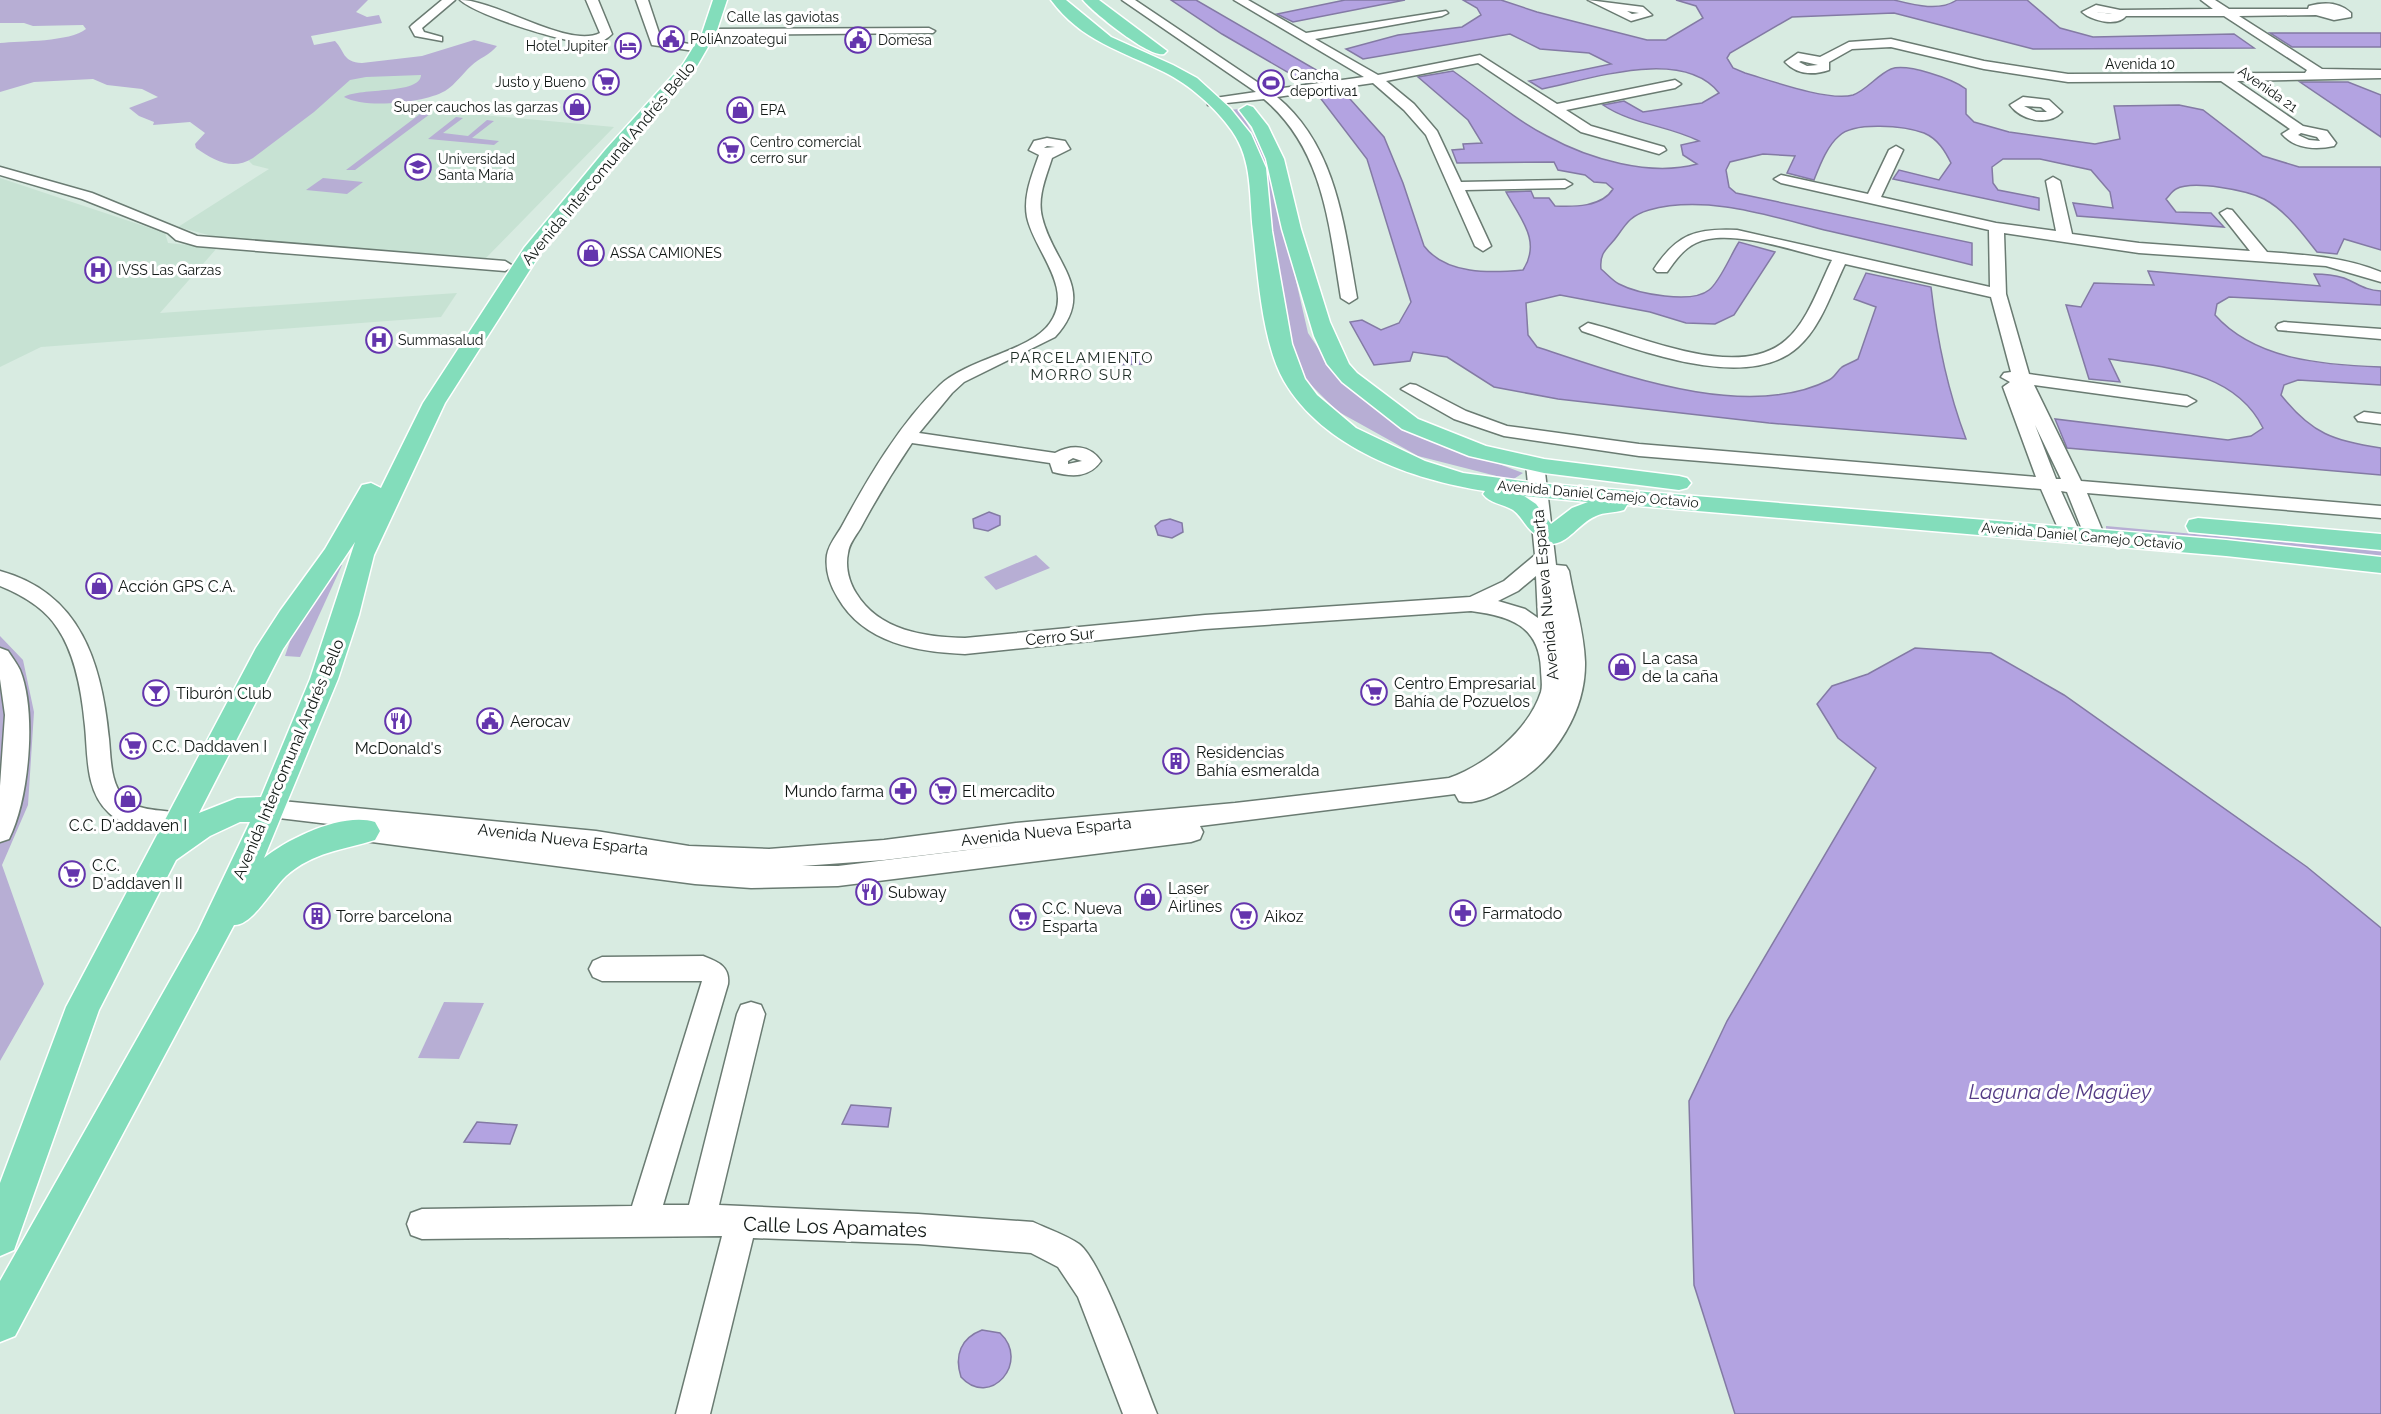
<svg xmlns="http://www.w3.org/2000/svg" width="2381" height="1414" viewBox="0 0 2381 1414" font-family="Raleway,sans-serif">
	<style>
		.built { fill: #c7e2d3 }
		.green { fill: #b7aed4 }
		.water { fill: #b3a3e1; stroke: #837aa4; stroke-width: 1.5 }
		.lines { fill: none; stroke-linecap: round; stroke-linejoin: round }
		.minor-casing { stroke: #6a7b72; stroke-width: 3 }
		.major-casing { stroke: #fff; stroke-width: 3 }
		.minor { fill: #fff; fill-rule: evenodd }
		.major { fill: #83ddbb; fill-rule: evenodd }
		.labels { text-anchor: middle; stroke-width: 6; stroke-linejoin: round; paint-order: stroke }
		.far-street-label { font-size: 14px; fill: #121916; stroke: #fff }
		.far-poi-label { font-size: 14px; fill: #121916; stroke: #fff; text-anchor: start }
		.far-neighbourhood-label { font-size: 15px; letter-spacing: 1.5px; fill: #1e2d26; stroke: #fff }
		.street-label { font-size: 16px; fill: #121916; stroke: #fff }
		.poi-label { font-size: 16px; fill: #121916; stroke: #fff; text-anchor: start }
		.near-street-label { font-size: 20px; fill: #121916; stroke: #fff }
		.near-water-label { font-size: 21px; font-style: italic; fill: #553c86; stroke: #fff }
	</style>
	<rect width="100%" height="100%" fill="#d8ebe1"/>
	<g class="built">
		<path d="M348 73 426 75 394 107 614 127 486 258 216 237 178 227 269 169 253 165 248 160Z"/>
		<path d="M0 178 165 233 168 243 217 248 160 313 457 293 441 317 41 347 0 367Z"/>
	</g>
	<g class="green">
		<path d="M0 0H368L356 12 367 17 379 15 382 23 311 36 314 45 335 41C345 51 342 62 362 63L422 56 474 40 497 46C490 55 479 58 471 66 463 73 456 84 445 91 424 103 365 109 344 97 361 87 420 95 421 75L366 77 350 80 314 112 253 158C232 171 215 161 196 148L195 144 205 133 190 122 153 125 154 122 139 116 129 108 158 97 142 89 107 85 93 79 34 82 0 92V43C21 41 70 42 86 29L83 25 33 26 24 23H0Z"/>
		<path d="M1239 109 1269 163 1308 333 1336 375 1406 429 1523 473 1512 480 1418 456 1337 411 1297 371 1285 333 1256 153 1229 110Z"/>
		<path d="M420 114H430L355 170H346Z"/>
		<path d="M456 117 463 118 443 133 468 136 487 120 494 121 472 138 499 141 494 145 428 139Z"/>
		<path d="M323 178 363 182 347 194 306 190Z"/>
		<path d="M2106 526 2381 551V558L2277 545 2106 531Z"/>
		<path d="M1036 555 1050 568 996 590 984 577Z"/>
		<path d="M342 565 300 657 285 656 299 615 332 567Z"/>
		<path d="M0 636 23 660 34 712 28 805 2 865 44 984 0 1061Z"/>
		<path d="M444 1002 484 1003 459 1059 418 1058Z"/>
	</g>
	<g class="water">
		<path d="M1171 0H1196L1330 78 1306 83 1222 34Z"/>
		<path d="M1345 0H1405L1293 22 1277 14Z"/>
		<path d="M1463 0H1501L1537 12 1647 40H1666L1703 18 1696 6 1676 0H1894C1914 5 1939 12 1957 0H2027L2060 28 2093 37 2234 34 2254 48 2033 49 1894 13 1792 17 1730 53 1727 58 1733 68 1745 73C1769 80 1829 102 1853 95 1867 90 1877 75 1891 69 1907 63 1953 79 1966 89V114L1974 122 2009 132 2095 144 2120 139 2114 106 2179 105 2203 110 2263 156 2299 167H2381V250L2344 239 2337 254 2317 252C2302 233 2285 210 2264 199 2246 190 2193 180 2176 189 2172 191 2169 196 2166 199L2176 212 2211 213 2224 227 2077 216 2073 203 2113 208 2110 192 2091 170 2040 159H2003L1992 167 1993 183 1998 190 2039 198V210L1893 179 1899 170 1939 180 1951 163C1945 151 1938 139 1924 133 1905 126 1854 121 1839 136 1827 146 1820 165 1814 180L1787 173 1795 156 1763 154 1730 162 1726 170 1729 187 1736 193 1972 243V265C1924 253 1877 242 1829 231 1773 217 1707 194 1649 210 1632 215 1627 222 1618 235 1609 248 1599 251 1601 269 1607 274 1613 281 1619 284 1638 294 1692 304 1709 290 1720 282 1731 254 1739 242L1775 252 1734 315 1715 324 1686 323 1650 312 1560 295 1526 303 1528 335 1537 347C1620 374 1746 422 1829 380 1835 377 1837 371 1842 367 1847 364 1853 362 1858 359L1876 307 1854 299 1866 273 1931 287C1937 340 1947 389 1966 439L1769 423 1558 399 1494 387 1447 357 1413 352 1410 361 1374 365 1350 322 1362 320 1381 330 1399 323 1411 302 1367 159 1318 95 1342 90 1384 137 1403 183 1424 246C1446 275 1491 273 1523 270 1542 241 1520 218 1506 192L1531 191 1534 198H1549L1555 206C1574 207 1602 207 1613 189L1606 183 1594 182 1585 175 1558 170 1554 162 1457 163 1452 150 1464 149 1463 144 1482 143 1468 120 1418 77 1453 71C1483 92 1514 119 1547 136 1589 159 1650 177 1697 164L1683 155 1681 145 1699 141C1667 125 1633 125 1603 105L1624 101 1643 112 1702 103 1719 93C1683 47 1591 79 1542 89L1529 81 1611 64 1589 53 1540 49 1510 34 1363 59 1346 49 1398 35 1462 27 1481 15 1477 8Z"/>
		<path d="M2270 33H2381V47H2292Z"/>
		<path d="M2300 82H2348L2381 95V137Z"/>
		<path d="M2148 271 2320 286 2314 274C2324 274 2334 275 2344 278 2359 284 2364 290 2381 291V305L2229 297 2217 304 2215 315C2255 360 2324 365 2381 367V385L2298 380 2284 385 2281 395C2312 434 2334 441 2381 448V475L2067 448 2055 419 2228 440 2251 436 2263 428C2234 370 2166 368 2109 359L2120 382 2089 379 2066 305 2081 307 2094 283 2154 285Z"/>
		<path d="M1118 352H1141L1147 364 1110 365Z"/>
		<path d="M989 512 1000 516V525L988 531 974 528 973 519Z"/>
		<path d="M1170 519 1182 523 1183 532 1172 538 1158 535 1155 526 1161 521Z"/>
		<path d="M1915 648 1991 653 2064 695 2307 867 2381 928V1414H1735L1694 1285 1689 1101 1727 1021 1876 768 1838 738 1817 704 1832 686 1868 674Z"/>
		<path d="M851 1105 891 1108 888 1127 842 1124Z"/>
		<path d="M477 1122 517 1125 510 1144 464 1142Z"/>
		<path d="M982 1330 1000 1333C1031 1362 990 1409 961 1377 954 1355 961 1338 982 1330Z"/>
	</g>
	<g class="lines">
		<g class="minor-casing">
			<g id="minor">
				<path d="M442 0H455L422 28 424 32 442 37V41L415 36 410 27 412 25Z"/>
				<path d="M460 0C497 0 568 49 600 33L586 0H598L612 34C608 38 602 42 596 43 572 46 478 16 460 0Z"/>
				<path d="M636 0H648L661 39 695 45V51L652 45Z"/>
				<path d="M1122 0H1135L1269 90 1364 77 1234 0H1248L1306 33 1446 11 1448 13 1442 16 1315 39 1378 75 1480 55 1557 104 1675 80 1681 84 1675 88 1566 110 1591 126 1664 147 1666 150 1659 154 1581 132 1478 63 1386 81 1414 104 1437 131 1461 182 1565 180 1572 184 1565 188 1465 190 1491 246 1483 251 1475 246 1426 135 1404 110 1373 83 1277 97C1337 147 1344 226 1357 298L1349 303 1341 298C1329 225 1324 150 1264 99L1208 105V99L1256 92Z"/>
				<path d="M1588 0 1643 7 1652 15 1631 21ZM1627 11 1639 13 1632 14Z"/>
				<path d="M2201 0H2215L2229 9H2308L2309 6C2324 2 2339 2 2351 13V17L2334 20 2316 15 2239 16 2322 69 2381 70V78L2237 81 2303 126 2327 131 2336 143 2334 146C2316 150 2295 149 2282 134L2290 129 2221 81 2068 82 1984 69 1891 47 1852 49 1829 62V70C1814 75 1797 75 1785 62L1798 53 1820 57 1849 42 1891 39 1984 61 2068 74 2305 73 2307 70 2224 16H2126C2117 27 2092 21 2082 12L2096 5 2120 10 2213 9ZM2097 12H2098L2112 14ZM1801 61 1818 65 1807 66 1799 62ZM2301 133 2317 137 2320 141 2309 140 2298 135Z"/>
				<path d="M929 28 935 31 933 33 709 35 703 32 709 29Z"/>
				<path d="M2023 97 2049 100 2062 112C2048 127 2021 120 2010 105ZM2024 106 2041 107 2047 112H2036Z"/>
				<path d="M1047 138 1065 141 1070 149 1052 158C1046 177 1037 197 1042 217 1053 264 1098 290 1055 337L964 382 952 393 919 433 1055 453C1072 444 1090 445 1101 461 1089 478 1072 477 1053 472L1050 463 912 443C893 471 876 499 860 529 855 537 849 544 848 553 845 567 849 582 856 593 879 631 925 637 965 638L1205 615 1470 597 1504 581 1535 555 1526 464 1528 460H1542L1544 464 1556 565 1566 566 1569 571C1574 601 1584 631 1585 662 1586 710 1556 760 1514 784 1500 793 1475 806 1459 801L1455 794 1200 826 1203 832 1200 839 1191 842 838 886 751 888 695 884 364 841 355 838 352 831 354 827 262 816 259 809 262 802 271 800 596 831 689 846 769 849 884 840 1016 823 1235 803 1449 778C1486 765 1529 730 1541 692 1543 685 1541 676 1541 669 1539 625 1509 616 1471 611L1205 629 965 654C917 652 864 643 838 598 830 585 825 570 827 555 829 544 837 535 842 526 868 478 900 423 940 385 969 358 1031 351 1050 323 1075 288 1034 251 1027 217 1023 196 1032 175 1039 155L1029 150 1034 141ZM1047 146 1055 147 1044 148ZM1073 458 1082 461 1068 464V461ZM1536 576 1538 618 1525 609 1498 601 1518 591ZM1048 840 838 866H802L884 860Z"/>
				<path d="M1896 146 1903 150 1881 197 1996 223 2056 231 2046 181 2053 177 2060 181 2072 234 2139 243 2250 251 2220 213 2227 209 2232 210 2267 252C2307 255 2344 257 2381 272V282L2326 266 2139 253 2004 233 2006 294 2029 374 2187 396 2196 401 2187 406 2034 385 2081 481 2381 506V518L2087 493 2105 537 2102 541H2088L2085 537 2067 492 2061 491 2081 535 2078 539H2064L2061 535 2041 489 1639 456 1504 436 1454 419 1401 389 1410 384 1416 385 1466 411 1507 426 1639 444 2036 477 2003 387 2010 382 2001 377 2004 373 2011 372 1991 297 1845 264C1832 291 1821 327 1798 347 1747 393 1639 350 1582 331L1580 328 1588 323C1642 336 1738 382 1786 340 1808 321 1819 286 1832 260 1797 252 1729 227 1696 243 1683 249 1675 261 1667 272H1657L1654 269C1677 234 1696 228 1737 230L1990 287 1989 230 1781 183 1774 179 1781 175 1868 194 1889 150ZM2035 425 2061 479H2056Z"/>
				<path d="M0 167 92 193 197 236 505 261 513 266 505 271 197 246 176 240 168 233 82 199 0 175Z"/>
				<path d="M2284 322 2381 329V339L2278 330 2276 327 2278 324Z"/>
				<path d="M2364 412 2381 414V424L2358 421 2355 417Z"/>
				<path d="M0 571C81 593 102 664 109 739 111 759 110 785 126 800 142 813 169 809 188 815L191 822 188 829C174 833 157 829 142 826 131 824 117 821 109 813 85 791 88 755 85 726 82 694 76 656 58 629 45 608 22 595 0 586Z"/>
				<path d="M0 648 8 651C12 657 17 664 20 670 37 712 29 799 9 839L0 842V786L5 715 0 679Z"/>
				<path d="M703 956C718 962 730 966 728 984L663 1205H689L737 1014 741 1005 751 1002 761 1005 765 1014 719 1205 918 1214 1033 1222C1048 1229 1066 1235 1079 1244 1103 1262 1143 1380 1157 1414H1123L1078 1297 1058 1267 1031 1253 918 1244 753 1238 710 1414H676L722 1236 422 1239 411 1235 407 1224 411 1213 422 1209 632 1206 702 981H602L593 977 589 969 593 961 602 957Z"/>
			</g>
		</g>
		<g class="major-casing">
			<g id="major">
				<path d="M713 0H727L716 33 697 66 542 251 445 403 374 555 359 615 338 679 264 858C289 838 343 812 375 822L380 831 375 840C343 850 313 852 286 876 272 889 252 926 234 925L15 1336 0 1342V1281L198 931 250 822H240L210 836 176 860 99 1010 14 1250 0 1256V1183L66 1007 256 648 280 611 325 549 362 485 371 483 381 488 423 403 524 248 606 149 683 64 702 33ZM355 542 310 679 261 797 237 798 199 813 283 649Z"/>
				<path d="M1051 0H1066L1111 37 1173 65 1197 78 1230 108 1251 134 1266 168 1272 231 1292 344 1305 379 1317 395 1356 428 1425 461 1463 473 1537 483 2226 540 2381 557V573L2226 556 1627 505 1624 510C1614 513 1604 512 1596 516 1576 524 1567 549 1544 543L1541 536C1527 533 1524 518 1513 510 1503 504 1489 503 1483 494L1485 491C1412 480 1323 448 1284 381 1262 342 1258 276 1253 231 1249 196 1253 161 1232 131 1215 107 1190 85 1164 72 1122 51 1081 41 1051 0ZM1524 496 1588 502 1572 508 1551 524 1536 504Z"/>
				<path d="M1083 0H1099L1167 51 1164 54C1149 58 1094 13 1083 0Z"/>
				<path d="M1247 105 1253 107 1268 126 1284 159 1301 229 1330 322 1349 364 1357 373 1418 419 1486 446 1544 459 1679 476 1687 478 1691 483 1687 488 1679 490 1544 473 1469 456 1402 429 1342 382 1327 364 1314 336 1282 229 1266 159 1252 127 1239 110Z"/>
				<path d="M2198 518 2381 534V550L2189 532 2186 526 2189 520Z"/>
			</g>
		</g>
		<use href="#minor" class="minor"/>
		<use href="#major" class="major"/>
	</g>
	<defs>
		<g id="civic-ring" transform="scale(1.35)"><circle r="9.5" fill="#fff" stroke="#6435ad" stroke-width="1.5"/><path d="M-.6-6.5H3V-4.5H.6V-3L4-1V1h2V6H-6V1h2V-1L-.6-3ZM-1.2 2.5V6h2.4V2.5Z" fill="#6435ad"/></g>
		<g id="hotel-ring" transform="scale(1.35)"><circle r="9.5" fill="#fff" stroke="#6435ad" stroke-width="1.5"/><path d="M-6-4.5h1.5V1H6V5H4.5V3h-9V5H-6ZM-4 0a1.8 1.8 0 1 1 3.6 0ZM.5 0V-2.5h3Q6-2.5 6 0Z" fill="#6435ad"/></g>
		<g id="supermarket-ring" transform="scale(1.35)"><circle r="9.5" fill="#fff" stroke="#6435ad" stroke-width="1.5"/><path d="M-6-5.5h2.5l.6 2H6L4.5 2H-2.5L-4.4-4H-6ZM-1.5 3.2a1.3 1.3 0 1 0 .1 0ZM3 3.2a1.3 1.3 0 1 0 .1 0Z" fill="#6435ad"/></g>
		<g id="stadium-ring" transform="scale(1.35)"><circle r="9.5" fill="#fff" stroke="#6435ad" stroke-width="1.5"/><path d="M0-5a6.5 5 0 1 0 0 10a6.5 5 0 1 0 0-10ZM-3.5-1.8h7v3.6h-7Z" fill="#6435ad"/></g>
		<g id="shop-ring" transform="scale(1.35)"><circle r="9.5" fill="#fff" stroke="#6435ad" stroke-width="1.5"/><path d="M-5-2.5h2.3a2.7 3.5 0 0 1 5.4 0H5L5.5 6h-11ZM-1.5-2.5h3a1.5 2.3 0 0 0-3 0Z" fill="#6435ad"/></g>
		<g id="university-ring" transform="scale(1.35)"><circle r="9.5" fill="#fff" stroke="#6435ad" stroke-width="1.5"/><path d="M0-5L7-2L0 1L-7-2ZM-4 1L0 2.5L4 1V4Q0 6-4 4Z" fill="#6435ad"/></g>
		<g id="hospital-ring" transform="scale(1.35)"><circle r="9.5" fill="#fff" stroke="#6435ad" stroke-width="1.5"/><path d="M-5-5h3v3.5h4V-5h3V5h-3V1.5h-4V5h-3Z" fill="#6435ad"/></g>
		<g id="bar-ring" transform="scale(1.35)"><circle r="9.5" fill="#fff" stroke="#6435ad" stroke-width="1.5"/><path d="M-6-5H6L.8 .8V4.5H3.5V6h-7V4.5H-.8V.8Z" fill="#6435ad"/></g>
		<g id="restaurant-ring" transform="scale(1.35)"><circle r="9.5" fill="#fff" stroke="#6435ad" stroke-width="1.5"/><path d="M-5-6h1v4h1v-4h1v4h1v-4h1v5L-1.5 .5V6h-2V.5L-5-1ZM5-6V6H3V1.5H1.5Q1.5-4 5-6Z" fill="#6435ad"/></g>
		<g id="building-ring" transform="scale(1.35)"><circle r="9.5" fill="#fff" stroke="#6435ad" stroke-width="1.5"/><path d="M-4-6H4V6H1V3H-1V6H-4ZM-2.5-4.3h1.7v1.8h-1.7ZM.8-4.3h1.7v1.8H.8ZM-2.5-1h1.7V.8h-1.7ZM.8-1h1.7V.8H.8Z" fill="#6435ad"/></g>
		<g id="pharmacy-ring" transform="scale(1.35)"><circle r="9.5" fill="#fff" stroke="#6435ad" stroke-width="1.5"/><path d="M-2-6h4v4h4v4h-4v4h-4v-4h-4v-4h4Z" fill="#6435ad"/></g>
	</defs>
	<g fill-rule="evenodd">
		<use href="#civic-ring" x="671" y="39"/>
		<use href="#civic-ring" x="858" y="40"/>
		<use href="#hotel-ring" x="628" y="46"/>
		<use href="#supermarket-ring" x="606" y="82"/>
		<use href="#stadium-ring" x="1271" y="83"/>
		<use href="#shop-ring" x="577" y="107"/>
		<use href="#shop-ring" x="740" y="110"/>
		<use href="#supermarket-ring" x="731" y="150"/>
		<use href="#university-ring" x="418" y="167"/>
		<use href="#shop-ring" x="591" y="253"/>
		<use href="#hospital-ring" x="98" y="270"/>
		<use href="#hospital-ring" x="379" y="340"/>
		<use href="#shop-ring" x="99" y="586"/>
		<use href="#shop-ring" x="1622" y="667"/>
		<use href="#supermarket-ring" x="1374" y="692"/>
		<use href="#bar-ring" x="156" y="693"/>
		<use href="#restaurant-ring" x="398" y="721"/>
		<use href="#civic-ring" x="490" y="721"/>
		<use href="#supermarket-ring" x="133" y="746"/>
		<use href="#building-ring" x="1176" y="761"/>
		<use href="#pharmacy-ring" x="903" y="791"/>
		<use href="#supermarket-ring" x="943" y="791"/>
		<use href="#shop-ring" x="128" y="799"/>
		<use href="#supermarket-ring" x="72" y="874"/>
		<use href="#restaurant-ring" x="869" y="892"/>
		<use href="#shop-ring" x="1148" y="897"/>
		<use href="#pharmacy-ring" x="1463" y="913"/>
		<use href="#building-ring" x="317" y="916"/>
		<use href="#supermarket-ring" x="1244" y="916"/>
		<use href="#supermarket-ring" x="1023" y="917"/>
	</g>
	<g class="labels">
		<g class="far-street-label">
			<text x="783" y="22">Calle las gaviotas</text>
			<text x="2140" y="69">Avenida 10</text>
			<text transform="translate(2268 89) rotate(35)" y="5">Avenida 21</text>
			<text transform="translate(1598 494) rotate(5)" y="5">Avenida Daniel Camejo Octavio</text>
			<text transform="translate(2082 536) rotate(5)" y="5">Avenida Daniel Camejo Octavio</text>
		</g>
		<g class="far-poi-label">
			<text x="690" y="44">PoliAnzoategui</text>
			<text x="878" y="45">Domesa</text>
			<text x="608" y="51" text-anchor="end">Hotel Jupiter</text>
			<text x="1290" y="80">Cancha<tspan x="1290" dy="16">deportiva1</tspan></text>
			<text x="586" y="87" text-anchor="end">Justo y Bueno</text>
			<text x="558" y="112" text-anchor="end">Super cauchos las garzas</text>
			<text x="760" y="115">EPA</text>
			<text x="750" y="147">Centro comercial<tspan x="750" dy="16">cerro sur</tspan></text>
			<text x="438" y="164">Universidad<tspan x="438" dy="16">Santa María</tspan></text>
			<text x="610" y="258">ASSA CAMIONES</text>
			<text x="118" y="275">IVSS Las Garzas</text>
			<text x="398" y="345">Summasalud</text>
		</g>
		<g class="far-neighbourhood-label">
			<text x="1082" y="363">PARCELAMIENTO<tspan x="1082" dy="17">MORRO SUR</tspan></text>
		</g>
		<g class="street-label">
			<text transform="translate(608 163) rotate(-50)" y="6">Avenida Intercomunal Andrés Bello</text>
			<text transform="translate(1545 595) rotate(-95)" y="6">Avenida Nueva Esparta</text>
			<text transform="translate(1060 636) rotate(-6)" y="6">Cerro Sur</text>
			<text transform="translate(288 759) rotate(-67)" y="6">Avenida Intercomunal Andrés Bello</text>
			<text transform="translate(1046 831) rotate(-6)" y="6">Avenida Nueva Esparta</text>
			<text transform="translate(563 839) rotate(7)" y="6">Avenida Nueva Esparta</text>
		</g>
		<g class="poi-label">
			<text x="118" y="592">Acción GPS C.A.</text>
			<text x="1642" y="664">La casa<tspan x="1642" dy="18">de la caña</tspan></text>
			<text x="1394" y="689">Centro Empresarial<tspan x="1394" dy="18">Bahía de Pozuelos</tspan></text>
			<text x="176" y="699">Tiburón Club</text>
			<text x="510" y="727">Aerocav</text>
			<text x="152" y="752">C.C. Daddaven I</text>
			<text x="398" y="754" text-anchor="middle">McDonald's</text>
			<text x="1196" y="758">Residencias<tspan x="1196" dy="18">Bahía esmeralda</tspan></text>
			<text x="884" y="797" text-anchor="end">Mundo farma</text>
			<text x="962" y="797">El mercadito</text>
			<text x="128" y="831" text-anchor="middle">C.C. D'addaven I</text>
			<text x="92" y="871">C.C.<tspan x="92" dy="18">D'addaven II</tspan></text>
			<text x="1168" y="894">Laser<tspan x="1168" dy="18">Airlines</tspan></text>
			<text x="888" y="898">Subway</text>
			<text x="1042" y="914">C.C. Nueva<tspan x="1042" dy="18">Esparta</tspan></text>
			<text x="1482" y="919">Farmatodo</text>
			<text x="336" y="922">Torre barcelona</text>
			<text x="1264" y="922">Aikoz</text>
		</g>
		<g class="near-street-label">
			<text transform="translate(835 1227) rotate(2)" y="7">Calle Los Apamates</text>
		</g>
		<g class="near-water-label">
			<text x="2060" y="1099">Laguna de Magüey</text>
		</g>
	</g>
</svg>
